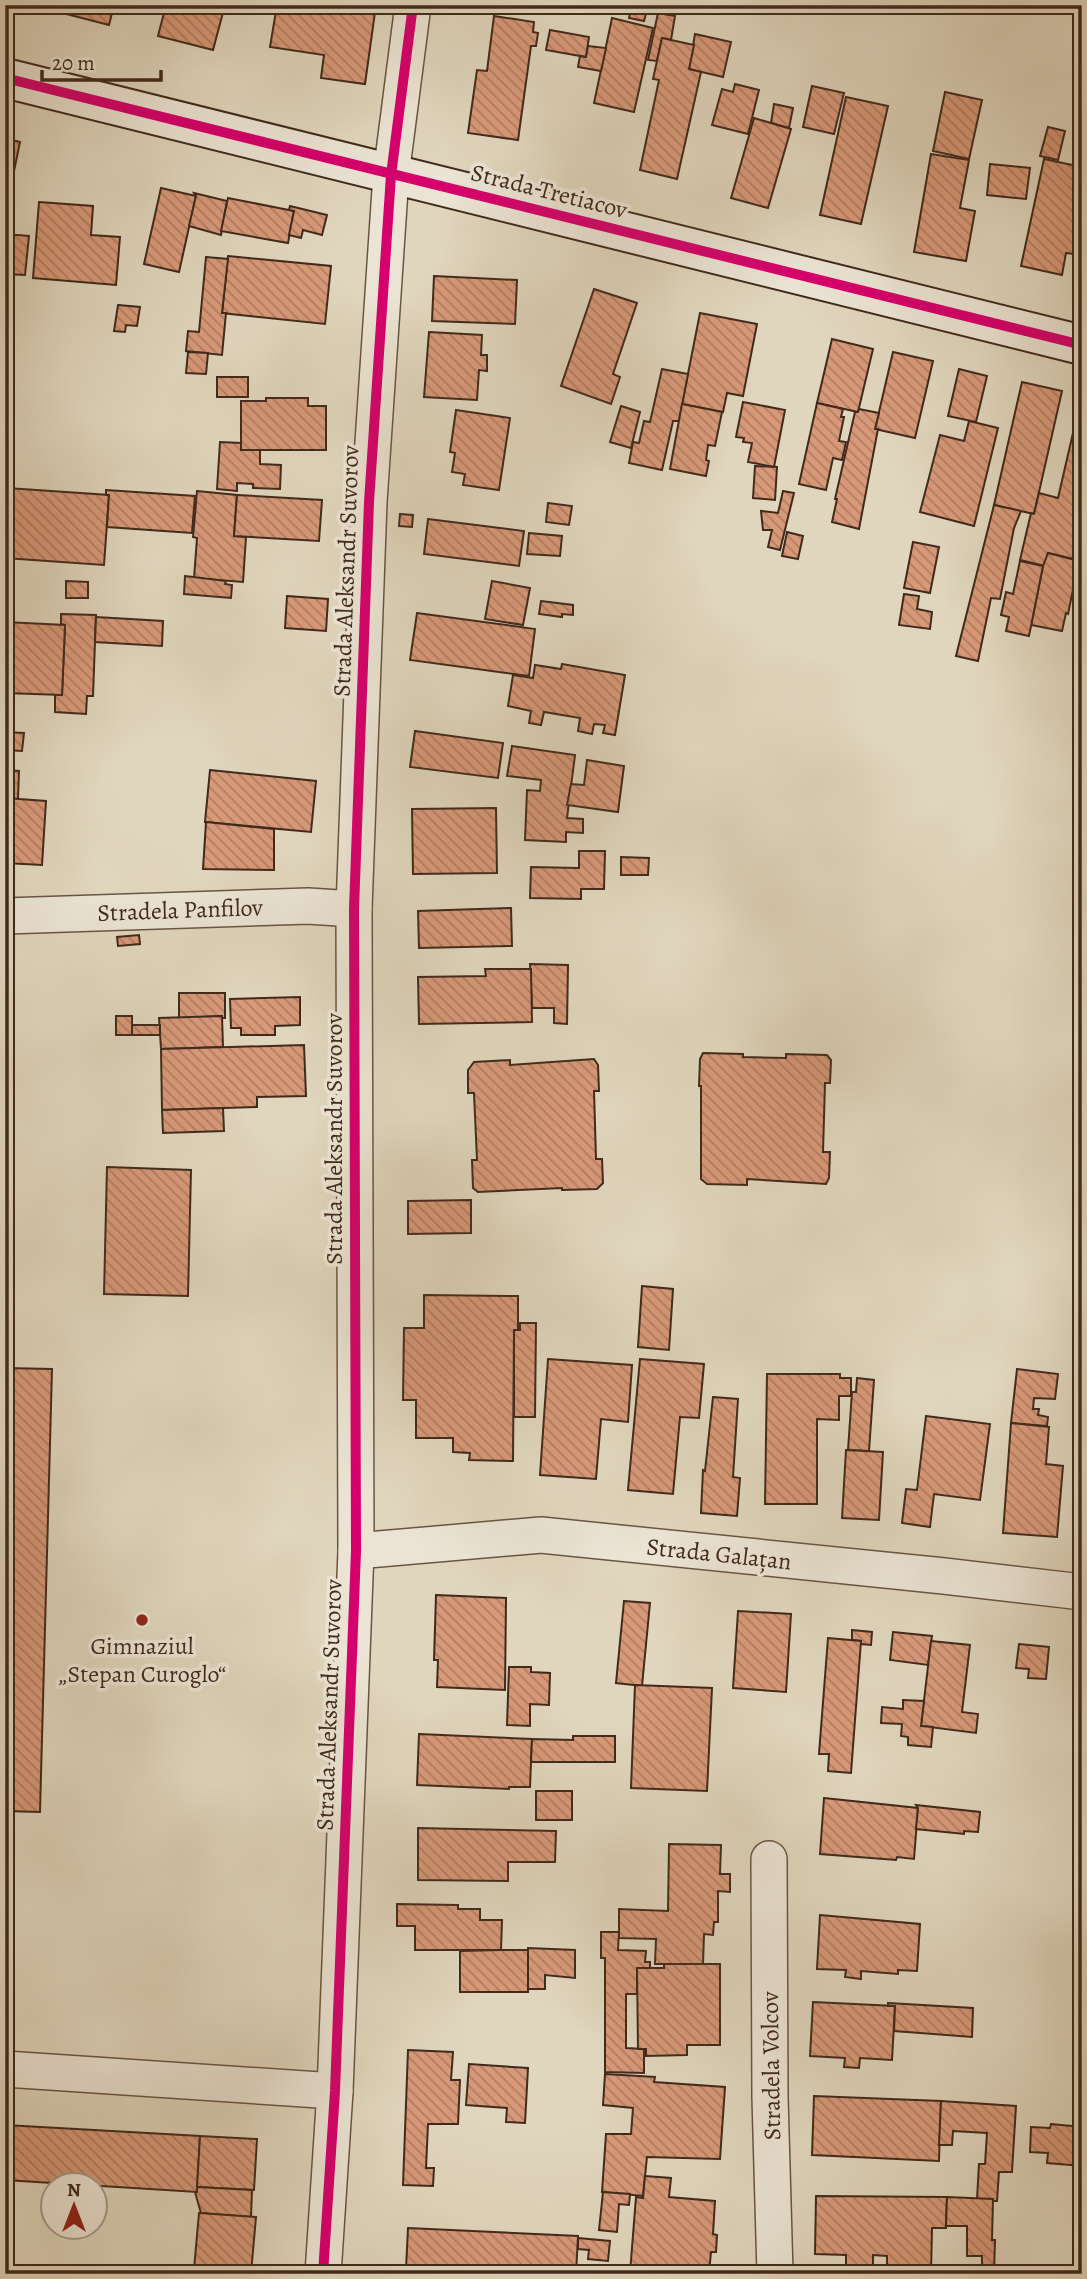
<svg xmlns="http://www.w3.org/2000/svg" width="1087" height="2279" viewBox="0 0 1087 2279" font-family="Alegreya,serif">
	<style>
		.building { fill: url(#building-back-hatch); stroke: #412a1c; stroke-width: 2 }
		.lines { fill: none; stroke-linecap: round; stroke-linejoin: round }
		.street-casing { stroke: #695544; stroke-width: 38 }
		.secondary-casing { stroke: #412a1c; stroke-width: 42 }
		.street { stroke: #ebe4d4; stroke-width: 35 }
		.secondary { stroke: #ebe4d4; stroke-width: 38 }
		.cycleway-casing { stroke: #ebe4d4; stroke-width: 15 }
		.cycleway { stroke: #d6006c; stroke-width: 10 }
		.poi-dot { fill: #8f2418; stroke: #ebe4d4; stroke-width: 2.5 }
		.labels { text-anchor: middle; stroke-width: 7; stroke-linejoin: round; paint-order: stroke }
		.street-label { font-size: 24px; fill: #412a1c; stroke: #ebe4d4 }
		.poi-label { font-size: 24px; fill: #412a1c; stroke: #ebe4d4 }
	</style>
	<defs>
		<pattern id="building-back-hatch" width="6" height="6" patternUnits="userSpaceOnUse" patternTransform="scale(1.75)"><rect width="6" height="6" fill="#d89979"/><path d="M-1 5l2 2M0 0l6 6M5-1l2 2" fill="none" stroke="#b17d62"/></pattern>
	</defs>
	<rect width="100%" height="100%" fill="#e0d6bd"/>
	<filter id="stains"><feTurbulence type="fractalNoise" baseFrequency=".00286" numOctaves="4"/><feColorMatrix values="0 0 0 0 .2 0 0 0 0 .09 0 0 0 0 .02 0 0 0 .5 -.17"/></filter>
	<radialGradient id="worn" r=".72"><stop offset=".6" stop-color="#630" stop-opacity="0"/><stop offset="1" stop-color="#630" stop-opacity=".3"/></radialGradient>
	<g class="building">
		<path d="M48 5H114L109 25 47 9Z"/>
		<path d="M166 5H225L213 50 158 36Z"/>
		<path d="M277 5H376L365 84 321 78 324 55 270 47Z"/>
		<path d="M632 5H651L650 11 647 10 644 21 629 18Z"/>
		<path d="M658 13 675 16 671 40 662 38 657 61 648 60Z"/>
		<path d="M494 16 534 22 533 32 538 33 536 46H531L518 140 468 133 477 70 487 71Z"/>
		<path d="M612 18 653 28 634 112 594 103Z"/>
		<path d="M550 30 589 37 586 57 546 50Z"/>
		<path d="M695 34 731 42 723 77 689 69Z"/>
		<path d="M662 38 694 45 689 69 701 72 677 179 640 170 659 80 653 79Z"/>
		<path d="M588 46 606 48 601 71 578 67 580 56 586 57Z"/>
		<path d="M735 84 759 90 748 134 712 125 722 89 733 92Z"/>
		<path d="M812 86 844 93 834 134 803 127Z"/>
		<path d="M945 92 982 100 969 159 933 151Z"/>
		<path d="M846 97 888 106 861 224 820 215Z"/>
		<path d="M774 104 793 108 789 128 771 123Z"/>
		<path d="M754 118 791 129 768 208 731 198Z"/>
		<path d="M1048 127 1065 131 1058 160 1040 156Z"/>
		<path d="M5 138 20 142 12 181 5 180Z"/>
		<path d="M931 154 969 160 960 208 975 211 966 261 914 252Z"/>
		<path d="M1044 159 1082 167V212L1073 254 1066 253 1062 275 1021 266Z"/>
		<path d="M990 164 1030 168 1026 199 987 195Z"/>
		<path d="M161 188 196 196 179 272 144 264Z"/>
		<path d="M194 193 227 201 221 235 189 226 196 196Z"/>
		<path d="M228 198 294 211 288 243 221 231Z"/>
		<path d="M39 202 93 206 91 235 120 237 116 285 33 278Z"/>
		<path d="M290 206 327 215 322 235 303 230 301 238 289 235 294 211 289 210Z"/>
		<path d="M5 234 29 236 25 275 5 274Z"/>
		<path d="M228 256 331 266 325 324 222 313Z"/>
		<path d="M206 257 228 259 222 313H226L222 355 186 351 188 331 199 332Z"/>
		<path d="M434 276 517 280 515 324 432 321Z"/>
		<path d="M594 289 637 303 613 374 620 377 611 404 561 386Z"/>
		<path d="M118 305 140 307 137 326 126 325 125 332 114 331Z"/>
		<path d="M700 313 757 324 743 396 727 393 723 412 682 404Z"/>
		<path d="M429 332 482 335 481 355H487V371L479 370 477 400 424 397Z"/>
		<path d="M832 339 873 349 858 412 817 403Z"/>
		<path d="M188 352 208 353 206 374 186 373Z"/>
		<path d="M893 352 933 361 915 438 875 429Z"/>
		<path d="M662 369 688 374 679 421H673L662 470 629 463 633 442 639 443 644 421 650 422Z"/>
		<path d="M959 369 987 376 976 422 948 416Z"/>
		<rect x="217" y="377" width="31" height="20"/>
		<path d="M1022 382 1062 391 1034 514 994 505Z"/>
		<path d="M266 398H308V406H326V450H241V401H266Z"/>
		<path d="M743 402 785 410 774 467 748 462 752 443 743 442 744 438 736 437Z"/>
		<path d="M817 403 843 409 841 417H844L839 441 846 442 842 460 833 458 826 490 799 484Z"/>
		<path d="M682 404 722 412 715 446 708 445 706 460 709 461 706 476 670 469Z"/>
		<path d="M621 406 640 412 631 448 610 442Z"/>
		<path d="M859 409 879 413 875 429H878L859 529 832 522 837 499H835L855 412H858Z"/>
		<path d="M456 410 510 418 499 490 463 485 465 474 452 472 455 453 450 452Z"/>
		<path d="M969 421 998 428 974 526 920 512 940 435 964 441Z"/>
		<path d="M1073 433 1082 435V561L1048 553 1045 566 1020 560 1031 513 1034 514 1039 493 1058 498Z"/>
		<path d="M220 442 241 443V450H260V464L281 465 280 489 253 488V484L237 483V491L217 489Z"/>
		<path d="M755 466 777 467 775 500 753 498Z"/>
		<path d="M7 488 109 495 104 565 5 558Z"/>
		<path d="M106 490 195 496 192 533 107 527 109 495H106Z"/>
		<path d="M197 491 237 495 234 536 246 537 243 582 194 578 197 538 193 537Z"/>
		<path d="M783 491 794 493 780 550 768 547 772 530H763L761 511 778 513Z"/>
		<path d="M237 495 322 500 319 541 234 536Z"/>
		<path d="M548 503 572 506 569 525 546 522Z"/>
		<path d="M994 505 1021 511 1014 528 1000 599 991 598 978 661 956 656Z"/>
		<path d="M400 514 413 515 412 527 399 526Z"/>
		<path d="M428 519 524 531 519 566 424 554Z"/>
		<path d="M787 532 803 536 798 559 782 556Z"/>
		<path d="M529 533 562 536 560 556 527 554Z"/>
		<path d="M913 542 939 547 930 593 904 588Z"/>
		<path d="M1048 553 1079 561 1068 614 1066 613 1062 631 1031 625 1043 566Z"/>
		<path d="M1020 561 1043 566 1029 636 1006 631 1009 617 1001 615 1006 592 1013 594Z"/>
		<path d="M185 576 226 581 225 584 232 585 231 598 184 594Z"/>
		<path d="M66 581 88 582V598H66Z"/>
		<path d="M492 581 530 588 523 625 485 619Z"/>
		<path d="M904 594 919 596 917 609 932 612 930 629 899 625Z"/>
		<path d="M287 596 328 599 326 631 285 628Z"/>
		<path d="M541 601 573 605V615L562 614V617L539 614Z"/>
		<path d="M417 613 535 629 529 676 410 660Z"/>
		<path d="M61 614 96 615 93 696H87L86 714 55 712V694L62 695 65 625 61 624Z"/>
		<path d="M96 617 163 621 162 646 95 642Z"/>
		<path d="M5 622 65 625 62 695 5 693Z"/>
		<path d="M562 664 625 675 615 735 603 733 605 725 594 724 592 734 578 731 580 718 544 712 541 725 529 723 531 711 508 706 513 675 533 678 535 665 561 669Z"/>
		<path d="M415 731 503 743 498 778 410 767Z"/>
		<path d="M5 732 24 733 22 751 5 750Z"/>
		<path d="M512 746 575 755 567 818 583 819V833L566 832V842L525 840 527 790 540 791 541 780 507 776Z"/>
		<path d="M587 760 624 766 618 812 567 805 571 784 584 785Z"/>
		<path d="M5 770 19 771 18 799 5 798Z"/>
		<path d="M210 770 316 781 311 832 205 822Z"/>
		<path d="M5 798 46 801 42 865 5 863Z"/>
		<path d="M496 808 497 873 413 874 412 809Z"/>
		<path d="M206 822 274 829V870L203 869Z"/>
		<path d="M579 851H605L604 889H581V899L530 898 531 867 579 868Z"/>
		<path d="M621 857 649 858 648 875H621Z"/>
		<path d="M511 908 512 946 419 948 418 911Z"/>
		<path d="M139 935 140 944 118 946 117 937Z"/>
		<path d="M530 964 568 965 567 1024 554 1023V1008H532Z"/>
		<path d="M485 969H531L532 1022 419 1024 418 977 486 976Z"/>
		<path d="M179 993H225V1018H222V1016L179 1018Z"/>
		<path d="M300 997V1025L275 1026V1035H241V1028H231L230 999Z"/>
		<rect x="116" y="1016" width="16" height="19"/>
		<path d="M222 1016 223 1047 161 1049 159 1018Z"/>
		<rect x="132" y="1025" width="28" height="10"/>
		<path d="M304 1045 306 1096 257 1097V1107L162 1110 161 1049Z"/>
		<path d="M703 1053 743 1054V1057L786 1058V1054L827 1055 831 1060 830 1083H825L823 1152H830L829 1178 826 1184 747 1179V1185L707 1184 701 1179V1086H699L700 1059Z"/>
		<path d="M594 1059 598 1065 599 1091H594L596 1159H602L603 1183 597 1189 562 1190V1188L478 1192 473 1188 472 1160H477L474 1093H468V1070L474 1062 510 1060V1065Z"/>
		<path d="M223 1108 224 1131 163 1133 162 1110Z"/>
		<path d="M107 1167 191 1170 188 1296 104 1294Z"/>
		<path d="M471 1200V1233L408 1234V1201Z"/>
		<path d="M642 1286 673 1289 669 1350 638 1347Z"/>
		<path d="M424 1295 518 1296V1330H514L513 1461 469 1460 470 1453 453 1452V1438H416V1400H403L404 1328H424Z"/>
		<path d="M520 1323H536L535 1417H514V1330H520Z"/>
		<path d="M548 1359 632 1365 628 1422 601 1419 596 1479 540 1475Z"/>
		<path d="M640 1359 704 1364 699 1418 680 1417 673 1494 628 1490Z"/>
		<path d="M5 1368 52 1369 40 1812 5 1811Z"/>
		<path d="M1017 1369 1058 1374 1055 1399 1034 1398 1033 1409H1039L1038 1415 1048 1417 1047 1426 1011 1423Z"/>
		<path d="M767 1374H840V1378H851V1396H839V1420L817 1419V1504H765Z"/>
		<path d="M857 1378 874 1380 869 1451 848 1450 852 1392H856Z"/>
		<path d="M713 1397 738 1399 733 1477 740 1478 737 1516 701 1513 703 1470 705 1471Z"/>
		<path d="M926 1416 990 1424 980 1500 934 1494 930 1527 902 1523 906 1489 917 1490Z"/>
		<path d="M1011 1423 1049 1427 1046 1464 1063 1466 1057 1537 1003 1533Z"/>
		<path d="M846 1450 883 1452 879 1520 842 1518Z"/>
		<path d="M436 1595 506 1598 505 1690 437 1687 438 1660H434Z"/>
		<path d="M624 1601 650 1603 642 1686 616 1683Z"/>
		<path d="M738 1611 791 1614 786 1692 733 1688Z"/>
		<path d="M852 1630 872 1632 871 1645 861 1644V1641L852 1640Z"/>
		<path d="M893 1632 932 1636 928 1665 890 1660Z"/>
		<path d="M828 1638 861 1641 851 1773 828 1771 829 1754H819Z"/>
		<path d="M931 1641 970 1645 962 1712 978 1714 976 1733 921 1726Z"/>
		<path d="M1019 1644 1049 1647 1046 1679 1028 1678 1029 1669 1016 1668Z"/>
		<path d="M509 1667H531V1672L550 1673 549 1705 530 1704V1726L507 1725Z"/>
		<path d="M635 1685 712 1688 707 1791 631 1788Z"/>
		<path d="M903 1700 924 1701 921 1726 933 1727 931 1747 908 1745V1737L901 1736 902 1724 881 1723 882 1707 903 1709Z"/>
		<path d="M419 1734 532 1739 530 1787H509V1789L417 1785Z"/>
		<path d="M573 1736H615V1762H531L532 1739 573 1740Z"/>
		<rect x="536" y="1791" width="36" height="29"/>
		<path d="M824 1798 918 1808 914 1859 897 1857 896 1860 820 1854Z"/>
		<path d="M916 1805 980 1812 978 1832 964 1831V1834L916 1829 918 1808Z"/>
		<path d="M418 1828 556 1831 555 1862H508V1881L418 1880Z"/>
		<path d="M669 1844 721 1845 720 1874H730V1892L718 1891V1922H714L713 1935 704 1934 703 1964H655L656 1939 619 1938V1909L668 1911Z"/>
		<path d="M397 1904 458 1905V1909H480V1920H502L501 1950H415V1926H397Z"/>
		<path d="M820 1915 920 1924 917 1971 898 1970V1974L861 1971V1979L845 1977 846 1970 817 1969Z"/>
		<path d="M601 1932H619L618 1950 646 1951 645 1962H650V1968H637V1994H626V2048L644 2049V2073L605 2072V1958H601Z"/>
		<path d="M528 1948 575 1950V1978L545 1975V1989H528Z"/>
		<path d="M501 1950H528V1992H460V1951Z"/>
		<path d="M664 1964H720V2045H687V2055L646 2056V2049H638L637 1968H664Z"/>
		<path d="M813 2002 895 2006 892 2060 860 2058 859 2068 844 2067 845 2058 810 2056Z"/>
		<path d="M888 2003 973 2008 972 2037 894 2031 895 2006H888Z"/>
		<path d="M408 2050 453 2052 451 2080H460L458 2124H428L426 2168H434L433 2186 403 2185Z"/>
		<path d="M469 2064 528 2068 525 2123 506 2122 507 2108 466 2105Z"/>
		<path d="M605 2074 655 2077 654 2082 725 2087 720 2159 647 2157 643 2196 602 2192 606 2134H631L633 2108 603 2105Z"/>
		<path d="M814 2096 941 2101 939 2161 812 2155Z"/>
		<path d="M941 2101 1016 2106 1012 2172H999L997 2201H993V2199H977L979 2164H985L987 2133 953 2131 952 2145H939Z"/>
		<path d="M1051 2124 1082 2127V2166L1047 2163 1048 2153 1030 2152 1031 2127 1050 2128Z"/>
		<path d="M5 2125 200 2136 197 2192 5 2180Z"/>
		<path d="M200 2136 257 2139 254 2190 197 2187Z"/>
		<path d="M645 2176 671 2178 669 2197 715 2201 713 2234 717 2235 716 2252H711L709 2274 643 2267V2273H630L636 2197 643 2198Z"/>
		<path d="M197 2187 252 2190 251 2217 201 2213 195 2192H197Z"/>
		<path d="M603 2192 630 2194 629 2205 619 2204 617 2232 599 2230Z"/>
		<path d="M816 2196 947 2197 946 2228H932L931 2274H887V2256L873 2255V2267H846V2255L815 2254Z"/>
		<path d="M947 2197 993 2199 992 2240H995L994 2274H982V2256H967V2226H946Z"/>
		<path d="M199 2213 256 2217 251 2273 194 2269Z"/>
		<path d="M408 2228 578 2236 576 2274H494L406 2269Z"/>
		<path d="M578 2238 610 2241 608 2261 588 2259 589 2250 578 2249Z"/>
		<path d="M214 2270 248 2273 214 2274Z"/>
	</g>
	<g class="lines">
		<g class="street-casing">
			<g id="street">
				<path d="M5 916 308 906 354 909"/>
				<path d="M356 1551 541 1535 944 1576 1082 1592"/>
				<path d="M769 1859 770 2097 775 2274"/>
				<path d="M5 2069 335 2091"/>
				<path d="M323 2274 335 2091 356 1551 354 909 369 502 391 175 413 5"/>
			</g>
		</g>
		<g class="secondary-casing">
			<path id="secondary" d="M5 78 1082 345"/>
		</g>
		<use href="#street" class="street"/>
		<use href="#secondary" class="secondary"/>
		<g class="cycleway-casing">
			<g id="cycleway">
				<path d="M5 78 1082 345"/>
				<path d="M323 2274 335 2091 356 1551 354 909 369 502 391 175 413 5"/>
			</g>
		</g>
		<use href="#cycleway" class="cycleway"/>
	</g>
	<circle class="poi-dot" cx="142" cy="1620" r="7"/>
	<g class="labels">
		<g class="street-label">
			<text transform="translate(549 191) rotate(14)" y="8">Strada Tretiacov</text>
			<text transform="translate(346 571) rotate(-88)" y="8">Strada Aleksandr Suvorov</text>
			<text transform="translate(180 910) rotate(-2)" y="8">Stradela Panfilov</text>
			<text transform="translate(334 1139) rotate(-90)" y="8">Strada Aleksandr Suvorov</text>
			<text transform="translate(719 1554) rotate(6)" y="8">Strada Galațan</text>
			<text transform="translate(329 1705) rotate(-88)" y="8">Strada Aleksandr Suvorov</text>
			<text transform="translate(771 2066) rotate(-91)" y="8">Stradela Volcov</text>
		</g>
		<g class="poi-label">
			<text x="142" y="1654">Gimnaziul<tspan x="142" dy="28">„Stepan Curoglo“</tspan></text>
		</g>
	</g>
	<rect width="1087" height="2279" fill="none" stroke="#e0d6bd" stroke-width="28"/>
	<rect x="7" y="7" width="1073" height="2265" fill="none" stroke="#412a1c" stroke-width="3.5"/>
	<rect x="14" y="14" width="1059" height="2251" fill="none" stroke="#412a1c" stroke-width="2"/>
	<g transform="translate(74 2206)"><circle r="33" fill="#ebe4d4" stroke="#a79a8a" stroke-width="2"/>
	<path d="M0-5L12 26L0 18L-12 26Z" fill="#8f2418"/>
	<text y="-10" font-size="19" font-weight="bold" text-anchor="middle" fill="#412a1c">N</text>
	</g>
	<path d="M42 70v10h119v-10" fill="none" stroke="#412a1c" stroke-width="3.5"/>
	<text x="52" y="70" font-size="21" fill="#412a1c" stroke="#ebe4d4" stroke-width="5" paint-order="stroke">20 m</text>
	<rect width="100%" height="100%" filter="url(#stains)"/>
	<rect width="100%" height="100%" fill="url(#worn)"/>
</svg>
